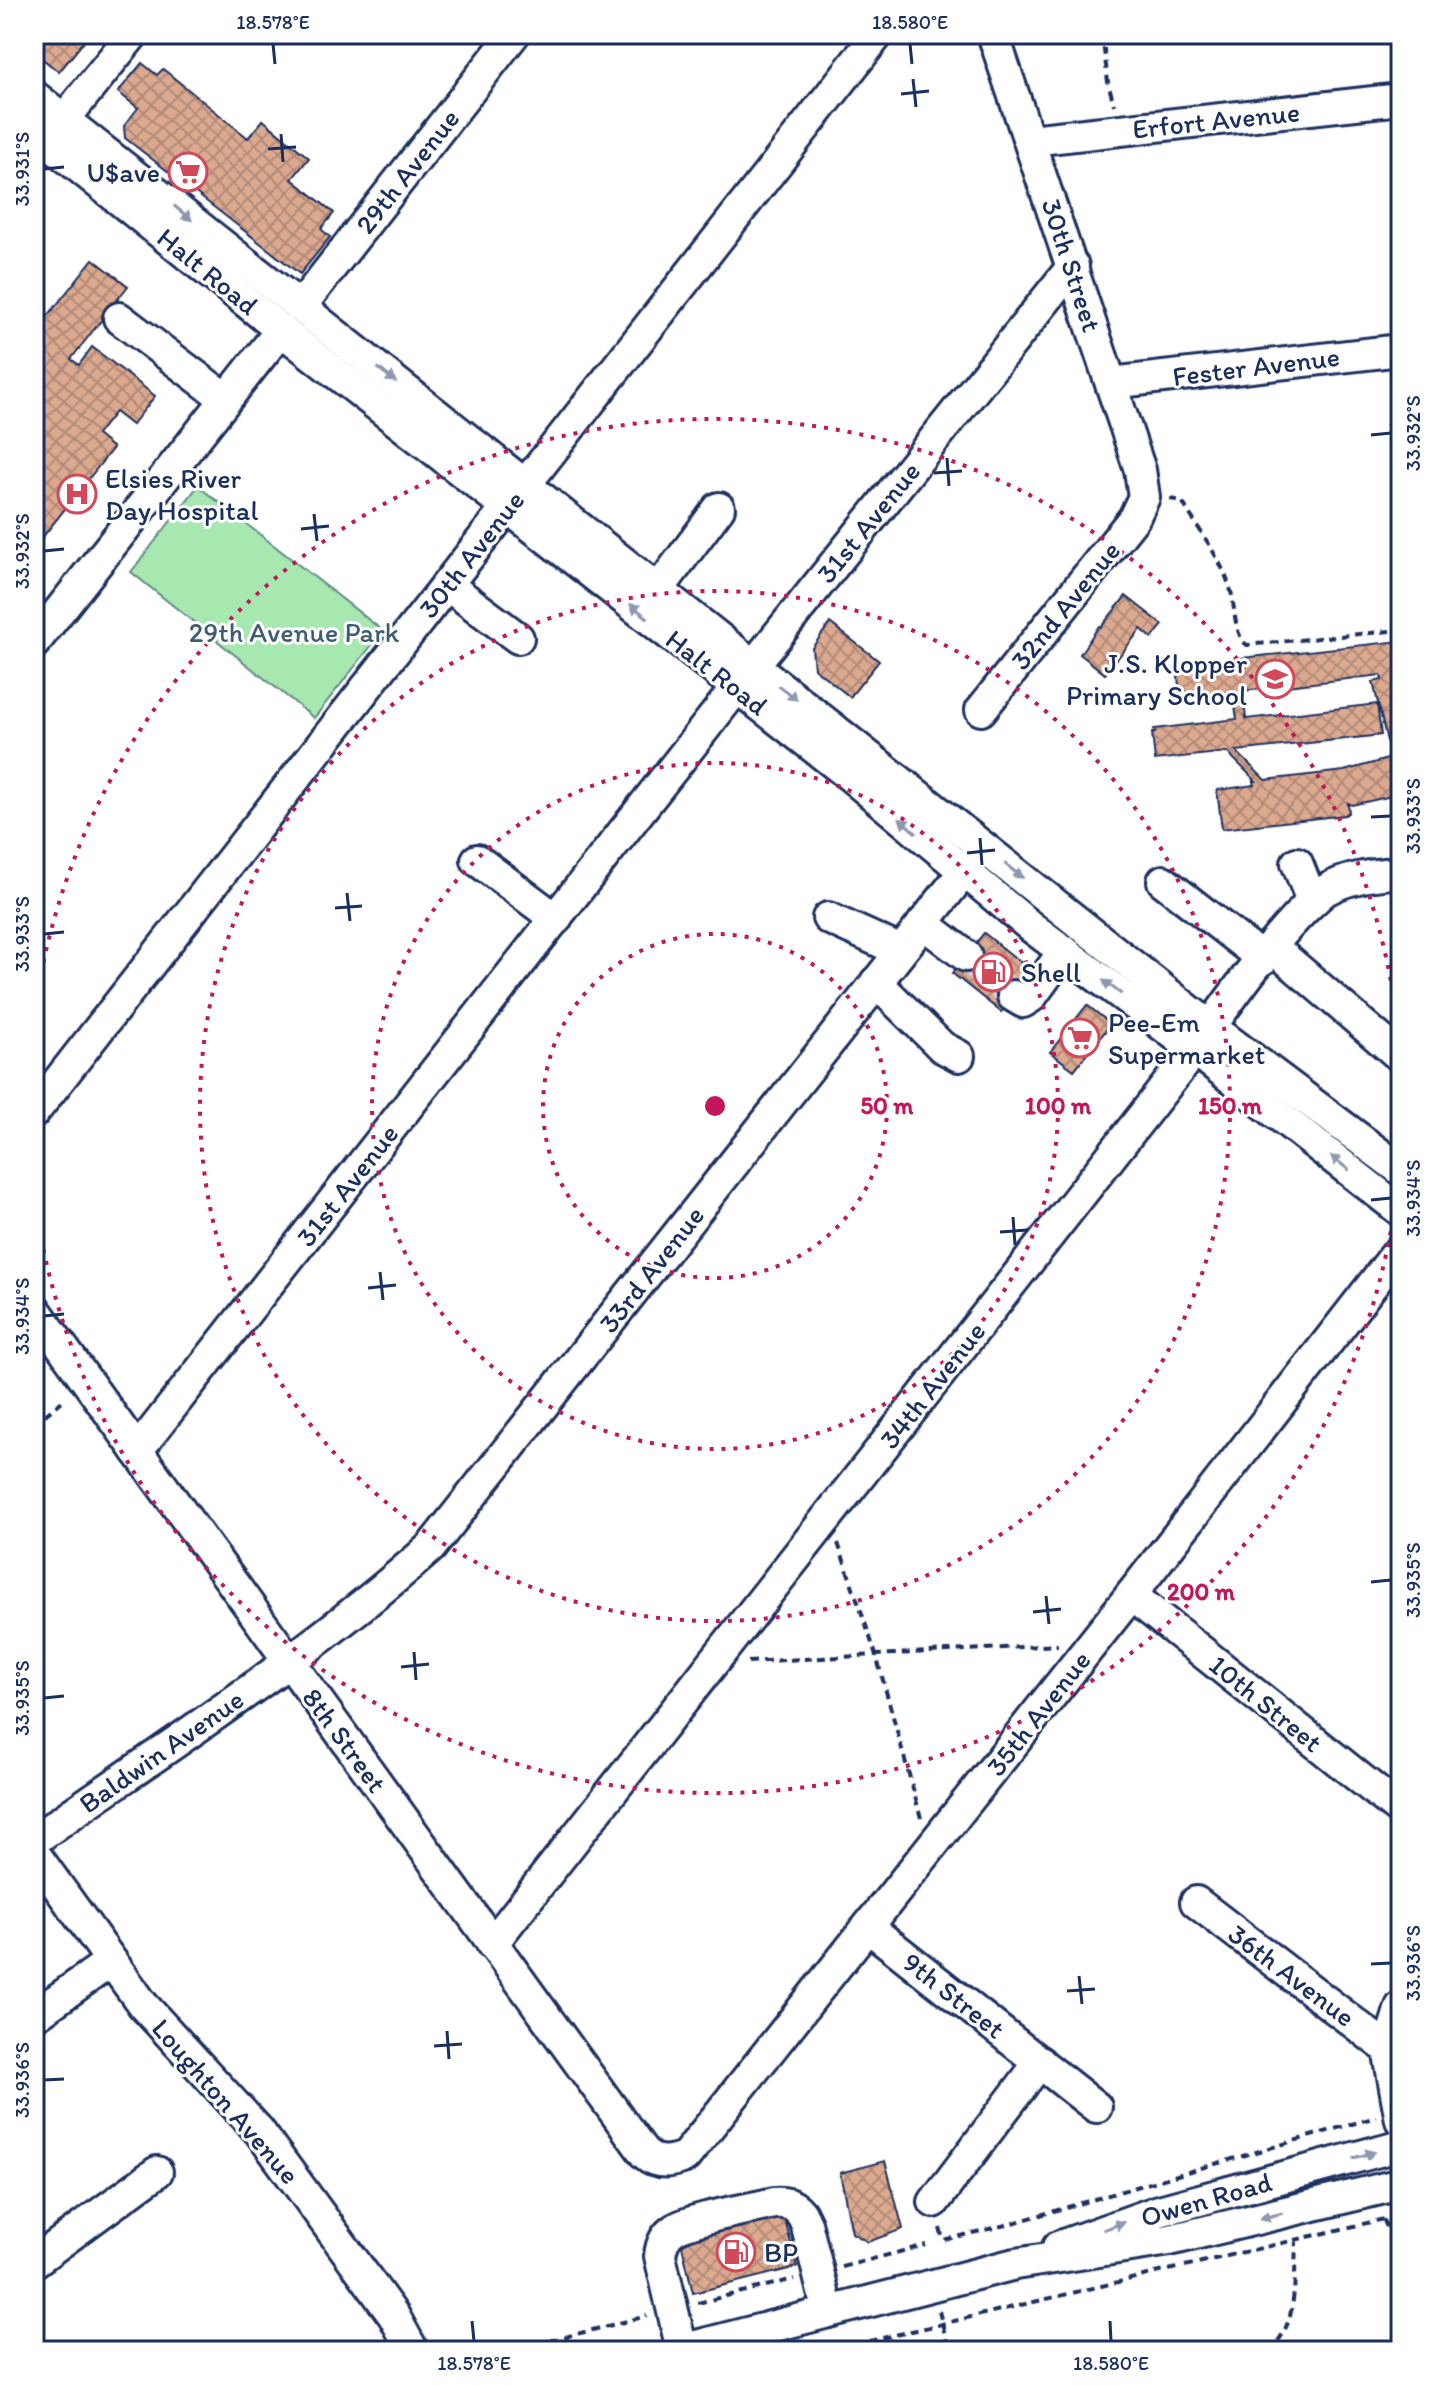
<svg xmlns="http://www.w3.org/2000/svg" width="1435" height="2385" viewBox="0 0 1435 2385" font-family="Itim,sans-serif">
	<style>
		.green { fill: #a7e7b0; stroke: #618b87; stroke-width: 2 }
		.building { fill: url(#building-cross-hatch); stroke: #1b2f5e; stroke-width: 2; fill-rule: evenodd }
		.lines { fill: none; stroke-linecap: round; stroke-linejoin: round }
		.minor-tunnel { stroke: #d1d5df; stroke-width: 30; stroke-dasharray: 30 15; stroke-linecap: butt }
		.minor-casing { stroke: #1b2f5e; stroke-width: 36 }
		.path { stroke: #1b2f5e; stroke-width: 4; stroke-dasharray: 8 6; stroke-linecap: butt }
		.minor { stroke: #fff; stroke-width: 30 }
		.oneway { fill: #8d97ae }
		.ticks { fill: none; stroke: #1b2f5e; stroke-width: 3 }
		.ring { fill: none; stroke: #c2185b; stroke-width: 4; stroke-dasharray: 4 8 }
		.labels { text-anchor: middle; stroke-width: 6; stroke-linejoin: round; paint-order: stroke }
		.street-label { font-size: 28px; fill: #1b2f5e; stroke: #fff }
		.poi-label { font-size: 28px; fill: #1b2f5e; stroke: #fff; text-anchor: start }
		.park-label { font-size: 28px; fill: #3e5d72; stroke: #fff }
		.centre { fill: #c2185b; stroke: #fff; stroke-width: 4 }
		.ring-label { font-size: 24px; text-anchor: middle; font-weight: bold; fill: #c2185b; stroke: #fff; stroke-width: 6; stroke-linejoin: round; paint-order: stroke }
		.neatline { fill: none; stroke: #1b2f5e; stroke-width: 3 }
		.ticks-label { font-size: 20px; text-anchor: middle; fill: #1b2f5e }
	</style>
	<defs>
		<pattern id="building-cross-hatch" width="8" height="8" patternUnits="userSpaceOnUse" patternTransform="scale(2)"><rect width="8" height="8" fill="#dca98f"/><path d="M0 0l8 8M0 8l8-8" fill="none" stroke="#b28a78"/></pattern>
	</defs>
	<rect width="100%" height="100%" fill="#fff"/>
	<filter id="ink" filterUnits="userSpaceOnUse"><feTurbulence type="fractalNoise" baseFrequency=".0125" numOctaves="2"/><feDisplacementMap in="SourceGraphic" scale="16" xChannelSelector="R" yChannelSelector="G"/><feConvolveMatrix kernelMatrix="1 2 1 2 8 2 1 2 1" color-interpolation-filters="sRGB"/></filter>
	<g filter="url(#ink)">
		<path class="green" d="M198 486 383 631 314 718 131 572Z"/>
		<g class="building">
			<path d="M34 34H90L59 72 34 52Z"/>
			<path d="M142 63 157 75 163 69 248 138 263 120 309 158 292 179 334 213 321 229 330 237 300 274 125 138 124 126 138 108 118 92Z"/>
			<path d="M93 259 128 286 71 359 79 365 92 347 155 396 132 425 115 412 97 435 113 448 34 548V330L36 331Z"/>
			<path d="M1126 596 1163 625 1152 638 1141 629 1105 674 1080 654 1099 626 1101 627Z"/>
			<path d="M830 623 879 661 850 697 814 668 812 648Z"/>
			<path d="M1401 641V673H1397V677L1401 676V794L1352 805 1348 803 1349 812 1345 815 1222 829 1217 790 1255 785 1254 781H1256L1227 752 1155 760 1152 733H1155L1154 729 1237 719 1233 692 1180 698 1177 665ZM1381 675 1382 680 1373 682 1391 758 1344 771 1265 780 1236 751 1381 735 1377 704 1246 719 1243 691Z"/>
			<path d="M984 933 1033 972 1001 1012 952 973Z"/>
			<path d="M1087 1005 1111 1024 1074 1070 1050 1052Z"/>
			<path d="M885 2161 903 2229 868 2242 852 2233 840 2173Z"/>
			<path d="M782 2208 797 2267 693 2293 679 2233Z"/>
		</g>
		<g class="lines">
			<path class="minor-tunnel" d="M966 956 1013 996"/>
			<g class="minor-casing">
				<g id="minor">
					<path d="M34 96 1209 1026 1401 1170"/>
					<path d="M34 131 281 330 849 775 1030 926 1194 1049 1401 1211"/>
					<path d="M54 132 133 34"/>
					<path d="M1030 140 1401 99"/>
					<path d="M300 307 514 34"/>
					<path d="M119 318 226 399"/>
					<path d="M1111 383 1401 350"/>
					<path d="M447 585 518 638"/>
					<path d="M658 590 719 508"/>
					<path d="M34 643 281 330"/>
					<path d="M753 666 1073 266"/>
					<path d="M981 710 1134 518 1144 497 1140 470 993 34"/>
					<path d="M477 860 556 919"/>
					<path d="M1297 863 1312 901"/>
					<path d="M1163 881 1263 959"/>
					<path d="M828 918 901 951"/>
					<path d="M923 923 966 956"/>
					<path d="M1272 947 1401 1057"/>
					<path d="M876 982 942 1047 959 1056"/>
					<path d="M1013 996 1023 1002 1031 997 1064 951"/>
					<path d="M34 1112 878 34"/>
					<path d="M34 1308 645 2154C657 2165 671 2162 685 2157L1131 1595 1401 1248"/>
					<path d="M137 1451 737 687"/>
					<path d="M1131 1595 1401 1811"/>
					<path d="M34 1840C168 1746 309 1656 431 1547L974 859"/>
					<path d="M34 1853 143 2005 259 2131 394 2316 413 2351"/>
					<path d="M1196 1902 1388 2049"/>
					<path d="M868 1927 1096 2107"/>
					<path d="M492 1944 1178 1071C1222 1013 1269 938 1324 891 1347 877 1374 875 1401 872"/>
					<path d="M1401 2007 1388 2049 1401 2120"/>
					<path d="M34 2016 111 1961"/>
					<path d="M934 2202 1040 2062"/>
					<path d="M1058 2247 1159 2211 1401 2145"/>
					<path d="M34 2262 157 2172"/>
					<path d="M682 2350 660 2256C661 2245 665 2235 675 2229 693 2218 750 2209 774 2203 790 2201 800 2208 806 2223L828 2312"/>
					<path d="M677 2351 1015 2264 1170 2240 1401 2184"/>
				</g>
			</g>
			<g class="path">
				<path d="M1102 34 1108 82 1114 105"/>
				<path d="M1170 499 1182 501C1197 528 1219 555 1229 585 1236 602 1232 633 1247 645L1401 630"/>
				<path d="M34 1424 66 1398"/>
				<path d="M838 1543 876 1655 921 1818"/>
				<path d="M748 1662 1058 1645"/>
				<path d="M1384 2220 1390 2236 1401 2249"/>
				<path d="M940 2228 943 2240 1006 2225 1376 2117"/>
				<path d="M1185 2266 1401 2215"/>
				<path d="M842 2267 926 2245"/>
				<path d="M698 2303 794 2279"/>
				<path d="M939 2311 949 2351"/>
				<path d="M510 2351 647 2316"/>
				<path d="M828 2351 1177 2268"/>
				<path d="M1268 2351C1299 2327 1294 2278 1296 2242"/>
			</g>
			<use href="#minor" class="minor"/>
		</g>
		<defs><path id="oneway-solid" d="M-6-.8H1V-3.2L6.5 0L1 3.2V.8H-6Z" transform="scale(2)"/></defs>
		<g class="oneway">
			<use href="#oneway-solid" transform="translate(183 213) rotate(39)"/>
			<use href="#oneway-solid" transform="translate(387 375) rotate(38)"/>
			<use href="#oneway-solid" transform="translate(639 611) rotate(-142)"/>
			<use href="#oneway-solid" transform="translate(788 693) rotate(37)"/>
			<use href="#oneway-solid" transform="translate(908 826) rotate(-139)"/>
			<use href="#oneway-solid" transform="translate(1014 871) rotate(38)"/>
			<use href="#oneway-solid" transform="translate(1112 987) rotate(-143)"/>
			<use href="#oneway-solid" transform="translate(1340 1163) rotate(-142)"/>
			<use href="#oneway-solid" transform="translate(1364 2155) rotate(-15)"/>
			<use href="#oneway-solid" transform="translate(1271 2216) rotate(166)"/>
			<use href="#oneway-solid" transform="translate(1114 2226) rotate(-19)"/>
		</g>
	</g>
	<path class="ticks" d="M273 44 275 64M910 44 912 64M913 79 916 107M901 94 929 91M281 134 283 162M268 149 296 147M44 169 64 167M1371 435 1391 433M947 458 949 486M934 473 962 471M314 514 317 541M301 529 329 526M44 551 64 549M1371 817 1391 816M980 838 982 865M967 853 995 850M347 893 350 921M335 908 362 906M44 934 64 932M1371 1200 1391 1198M1013 1217 1015 1245M1000 1232 1028 1230M380 1272 383 1300M368 1288 396 1285M44 1316 64 1314M1371 1582 1391 1580M1046 1596 1049 1624M1033 1612 1061 1609M414 1652 416 1680M401 1667 429 1664M44 1698 64 1696M1371 1964 1391 1963M1079 1976 1082 2004M1067 1991 1095 1989M447 2031 449 2059M434 2046 462 2044M44 2080 64 2079M472 2321 474 2341M1110 2321 1111 2341"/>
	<g class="ring">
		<circle cx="715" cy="1106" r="172"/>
		<circle cx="715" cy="1106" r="343"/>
		<circle cx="715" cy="1106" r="515"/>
		<path d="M1401 1148A687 687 0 0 1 35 1202M35 1010A687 687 0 0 1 1401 1064"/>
	</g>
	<defs>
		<g id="supermarket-ring" transform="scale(2)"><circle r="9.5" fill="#fff" stroke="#d1495b" stroke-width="1.5"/><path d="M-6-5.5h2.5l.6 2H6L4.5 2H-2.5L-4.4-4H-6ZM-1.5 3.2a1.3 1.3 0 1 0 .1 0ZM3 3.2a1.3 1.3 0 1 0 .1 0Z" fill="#d1495b"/></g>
		<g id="hospital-ring" transform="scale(2)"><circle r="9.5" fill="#fff" stroke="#d1495b" stroke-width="1.5"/><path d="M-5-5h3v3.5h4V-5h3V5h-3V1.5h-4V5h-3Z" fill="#d1495b"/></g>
		<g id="school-ring" transform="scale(2)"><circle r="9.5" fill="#fff" stroke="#d1495b" stroke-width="1.5"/><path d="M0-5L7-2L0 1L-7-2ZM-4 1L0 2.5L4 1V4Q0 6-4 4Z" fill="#d1495b"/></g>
		<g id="fuel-ring" transform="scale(2)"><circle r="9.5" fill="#fff" stroke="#d1495b" stroke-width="1.5"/><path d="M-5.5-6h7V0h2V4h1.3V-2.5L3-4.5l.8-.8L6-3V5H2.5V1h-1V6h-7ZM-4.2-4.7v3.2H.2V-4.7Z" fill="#d1495b"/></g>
	</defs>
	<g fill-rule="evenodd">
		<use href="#supermarket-ring" x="188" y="172"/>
		<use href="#hospital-ring" x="77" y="494"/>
		<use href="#school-ring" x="1275" y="679"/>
		<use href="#fuel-ring" x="993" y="972"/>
		<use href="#supermarket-ring" x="1080" y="1038"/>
		<use href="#fuel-ring" x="736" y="2252"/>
	</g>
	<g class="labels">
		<g class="street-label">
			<text transform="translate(1216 120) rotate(-6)" y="10">Erfort Avenue</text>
			<text transform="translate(407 171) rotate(-52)" y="10">29th Avenue</text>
			<text transform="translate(1072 265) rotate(72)" y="10">30th Street</text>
			<text transform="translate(208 271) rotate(39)" y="10">Halt Road</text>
			<text transform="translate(1256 366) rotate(-7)" y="10">Fester Avenue</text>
			<text transform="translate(868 522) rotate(-51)" y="10">31st Avenue</text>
			<text transform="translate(471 554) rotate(-52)" y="10">30th Avenue</text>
			<text transform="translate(1065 605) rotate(-51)" y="10">32nd Avenue</text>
			<text transform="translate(717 672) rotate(38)" y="10">Halt Road</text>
			<text transform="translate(347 1185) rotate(-52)" y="10">31st Avenue</text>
			<text transform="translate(651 1269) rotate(-52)" y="10">33rd Avenue</text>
			<text transform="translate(932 1385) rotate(-52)" y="10">34th Avenue</text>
			<text transform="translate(1266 1703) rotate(39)" y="10">10th Street</text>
			<text transform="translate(1038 1713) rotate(-52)" y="10">35th Avenue</text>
			<text transform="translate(345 1740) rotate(54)" y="10">8th Street</text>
			<text transform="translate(161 1751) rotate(-35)" y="10">Baldwin Avenue</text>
			<text transform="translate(1292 1975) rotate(37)" y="10">36th Avenue</text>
			<text transform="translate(954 1995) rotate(38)" y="10">9th Street</text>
			<text transform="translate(226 2101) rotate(49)" y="10">Loughton Avenue</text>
			<text transform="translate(1206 2199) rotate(-16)" y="10">Owen Road</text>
		</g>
		<g class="poi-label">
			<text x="160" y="182" text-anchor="end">U$ave</text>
			<text x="105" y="488">Elsies River<tspan x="105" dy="32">Day Hospital</tspan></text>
			<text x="1247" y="673" text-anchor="end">J.S. Klopper<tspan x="1247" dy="32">Primary School</tspan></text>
			<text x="1021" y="982">Shell</text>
			<text x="1108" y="1032">Pee-Em<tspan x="1108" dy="32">Supermarket</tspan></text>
			<text x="764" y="2262">BP</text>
		</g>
		<g class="park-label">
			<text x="294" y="642">29th Avenue Park</text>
		</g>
	</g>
	<circle cx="715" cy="1106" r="12" class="centre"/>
	<g class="ring-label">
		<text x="887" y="1114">50 m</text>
		<text x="1058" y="1114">100 m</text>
		<text x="1230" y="1114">150 m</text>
		<text x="1201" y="1600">200 m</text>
	</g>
	<rect width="1435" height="2385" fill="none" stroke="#fff" stroke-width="88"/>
	<rect x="44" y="44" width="1347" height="2297" class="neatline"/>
	<g class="ticks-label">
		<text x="273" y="29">18.578°E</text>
		<text x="910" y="29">18.580°E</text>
		<text transform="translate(22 169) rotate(-90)" y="7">33.931°S</text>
		<text transform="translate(1413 433) rotate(-90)" y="7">33.932°S</text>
		<text transform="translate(22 551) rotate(-90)" y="7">33.932°S</text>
		<text transform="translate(1413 816) rotate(-90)" y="7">33.933°S</text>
		<text transform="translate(22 934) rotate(-90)" y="7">33.933°S</text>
		<text transform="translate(1413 1198) rotate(-90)" y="7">33.934°S</text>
		<text transform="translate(22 1316) rotate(-90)" y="7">33.934°S</text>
		<text transform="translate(1413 1580) rotate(-90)" y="7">33.935°S</text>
		<text transform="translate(22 1698) rotate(-90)" y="7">33.935°S</text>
		<text transform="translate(1413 1963) rotate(-90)" y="7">33.936°S</text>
		<text transform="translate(22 2080) rotate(-90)" y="7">33.936°S</text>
		<text x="474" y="2370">18.578°E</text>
		<text x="1111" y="2370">18.580°E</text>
	</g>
</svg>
